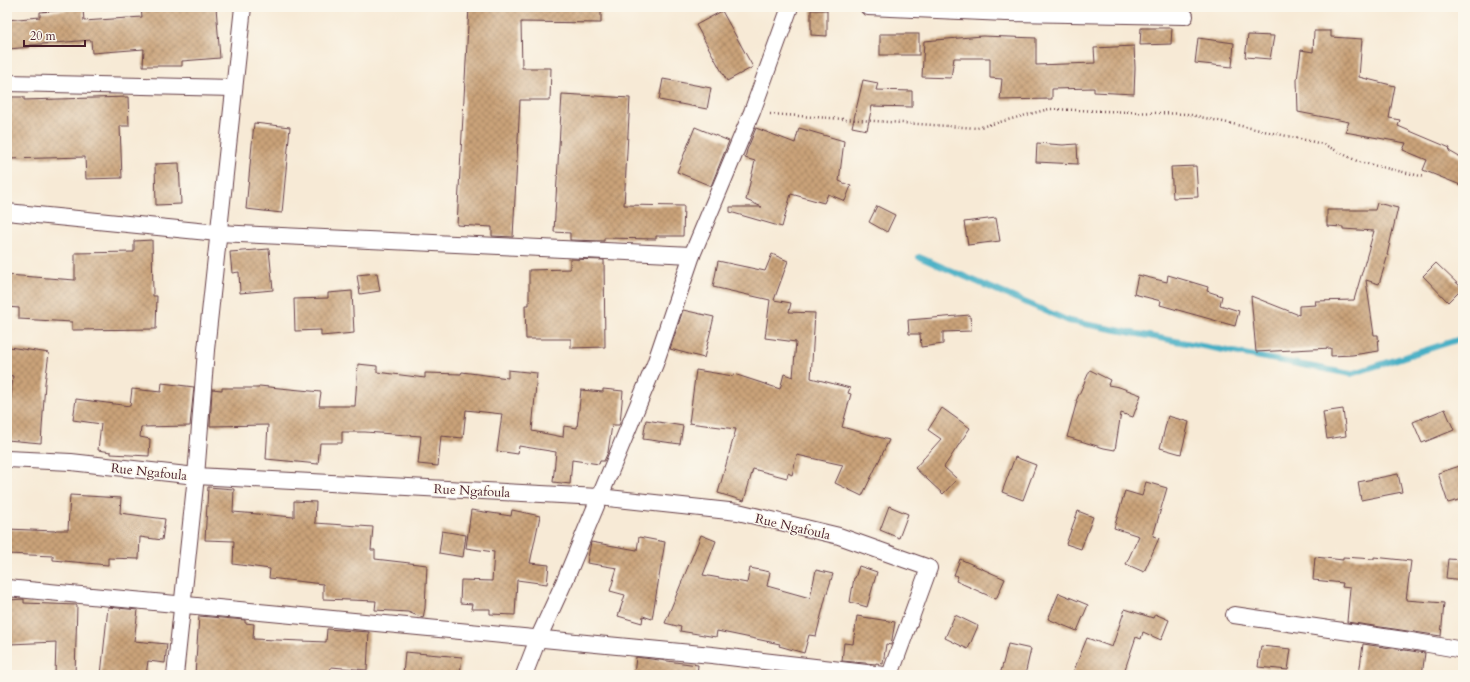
<svg xmlns="http://www.w3.org/2000/svg" width="1470" height="682" viewBox="0 0 1470 682" font-family="Cardo,serif">
	<style>
		.lines { fill: none; stroke-linecap: round; stroke-linejoin: round }
		.stream { stroke: #46afc5; stroke-width: 6 }
		.building { fill: url(#building-cross-hatch) }
		.street-casing { stroke: #643d45; stroke-width: 18 }
		.path { stroke: #643d45; stroke-width: 2.5; stroke-dasharray: 1 3; stroke-linecap: butt }
		.street { stroke: #fff; stroke-width: 16 }
		.labels { text-anchor: middle; stroke-width: 3; stroke-linejoin: round; paint-order: stroke }
		.street-label { font-size: 13px; fill: #4a1f2b; stroke: #fbf7ec }
	</style>
	<defs>
		<pattern id="building-cross-hatch" width="8" height="8" patternUnits="userSpaceOnUse"><rect width="8" height="8" fill="#caa379"/><path d="M0 0l8 8M0 8l8-8" fill="none" stroke="#a68463"/></pattern>
	</defs>
	<rect width="100%" height="100%" fill="#fbf7ec"/>
	<filter id="ink" filterUnits="userSpaceOnUse"><feTurbulence type="fractalNoise" baseFrequency=".025" numOctaves="2"/><feDisplacementMap in="SourceGraphic" scale="8" xChannelSelector="R" yChannelSelector="G"/><feConvolveMatrix kernelMatrix="1 2 1 2 8 2 1 2 1" color-interpolation-filters="sRGB"/></filter>
	<filter id="wash" filterUnits="userSpaceOnUse"><feTurbulence type="fractalNoise" baseFrequency=".012" numOctaves="4" result="noise"/><feDisplacementMap in="SourceGraphic" scale="16" xChannelSelector="R" yChannelSelector="G"/><feGaussianBlur stdDeviation="0.9" result="paint"/><feColorMatrix in="noise" values="0 0 0 0 0 0 0 0 0 0 0 0 0 0 0 0 0 1.4 0 .05"/><feComposite in="paint" operator="in"/></filter>
	<g filter="url(#wash)">
		<rect width="100%" height="100%" fill="#f7ead6"/>
		<g class="lines">
			<path class="stream" d="M919 257 1069 321 1351 374 1463 338"/>
		</g>
		<g id="blocks">
			<g class="building">
				<path d="M141 7H216L220 58 182 61V66H143L144 49 92 53 91 40 30 45V47L9 49 7 20 40 17V12L83 9 84 21 142 17Z"/>
				<path d="M469 7H601V23L521 22 522 68H551L550 100H520L513 237 492 236V227L457 225Z"/>
				<path d="M811 10H827V36L811 35Z"/>
				<path d="M722 11 753 67 727 81 696 25Z"/>
				<path d="M1141 28H1172L1171 44 1140 45Z"/>
				<path d="M1314 31H1331V37L1362 39 1359 77 1395 86 1389 118 1400 120 1398 126 1450 148 1449 151 1463 159V186L1423 170 1427 160 1403 150 1406 143 1345 132 1349 122 1298 112 1297 80 1301 50 1313 52Z"/>
				<rect x="880" y="34" width="39" height="21"/>
				<path d="M1248 35 1274 36 1270 59 1245 57Z"/>
				<path d="M982 36 1036 38V65L1095 63 1094 48 1134 46 1135 68 1134 94 1094 92V88L1052 89V99L1000 100 1002 79 990 78V58H954L951 78 922 77 924 41Z"/>
				<path d="M1198 38 1234 43 1232 67 1195 63Z"/>
				<path d="M663 79 711 88 707 109 659 100Z"/>
				<path d="M863 80 878 83 876 90 912 91V107L872 106 867 130 852 127Z"/>
				<path d="M562 94 630 98 624 205 684 206 683 236H656V239L604 238V241L570 240V233L554 232Z"/>
				<path d="M7 97H24V100L128 97 129 126H120L122 178 86 179 85 157 7 159Z"/>
				<path d="M254 123 290 127 282 213 246 209Z"/>
				<path d="M695 127 729 141 711 186 677 172Z"/>
				<path d="M756 128 795 143 799 128 844 141 839 181 851 186 845 201 828 194 824 203 791 194 782 227 730 212V207H762L746 200 755 161 745 158 747 150Z"/>
				<path d="M1037 143 1063 145 1077 144 1078 164 1036 162Z"/>
				<path d="M179 163 181 204 156 205 155 164Z"/>
				<path d="M1196 166 1198 197 1173 198 1171 167Z"/>
				<path d="M1377 203 1398 208 1387 255H1388L1379 284 1366 280 1374 335H1378L1379 351 1352 355 1331 356V348L1256 352 1251 296 1299 315V306L1316 305 1315 301 1354 300 1374 231 1343 229V227L1327 226V210H1375Z"/>
				<path d="M877 206 895 215 887 232 869 222Z"/>
				<path d="M996 218 1000 241 968 245 964 222Z"/>
				<path d="M152 240 153 296H157L156 329 72 330V322L19 319V308L7 307V275L75 280V253L134 252V241Z"/>
				<path d="M269 249 273 290 240 293 239 272 232 273 230 252Z"/>
				<path d="M772 254 788 261 774 300 791 303 789 312 815 313 811 378 850 388 848 393 851 394 842 427 889 440 862 496 835 483 843 465 797 455 792 475 788 473 787 478 753 469 744 501 718 493 736 429 689 423 696 370 733 376 734 374 780 389 784 374 793 377 796 342 765 338 770 300 713 287 718 261 765 271Z"/>
				<path d="M570 259 604 260 605 347 571 348V339H526L525 305H529V270L570 269Z"/>
				<path d="M1436 263 1462 288 1448 302 1423 276Z"/>
				<path d="M377 273 380 291 360 294 357 275Z"/>
				<path d="M1138 275 1167 282 1168 275 1208 287 1207 291 1222 296 1220 305 1239 311 1235 326 1160 305 1161 301 1134 294Z"/>
				<path d="M352 291 354 333 321 336V330L295 331 294 299 328 298V293Z"/>
				<path d="M683 310 714 317 704 358 670 349Z"/>
				<path d="M970 315 971 331 943 332V344L921 347 920 334H909L908 320Z"/>
				<path d="M9 347 49 353 45 383 41 443 7 440 13 376 7 375Z"/>
				<path d="M358 364 377 366V372L425 378V373L461 374 462 372 508 378V370L537 373 532 431 563 437 564 426 577 428 581 390 603 392V389L623 391 620 423 619 425H612L608 452 604 461H600L599 464 572 460 570 484 553 482 556 452 519 446 518 454 497 451 502 414 466 410 463 438 441 436 438 466 418 464 421 436 365 432H342V443H320L318 464 266 459 268 425 210 426 212 389 222 390V388H259V386L321 392 319 406H355Z"/>
				<path d="M1090 370 1110 380 1108 385 1119 387 1141 395 1133 417 1121 413 1115 450 1104 448 1067 437 1077 401H1076Z"/>
				<path d="M162 383 194 387 190 426 141 427 140 437 150 439 149 456 111 454V452L98 450 101 424 73 420 76 399 130 406 132 389 161 392Z"/>
				<path d="M942 408 970 428 944 467 957 479 943 494 915 468 941 439 928 430Z"/>
				<path d="M1343 409 1346 436 1327 439 1323 412Z"/>
				<path d="M1445 409 1454 430 1422 443 1413 422Z"/>
				<path d="M1168 416 1189 422 1181 454 1160 448Z"/>
				<path d="M646 420 683 426 680 444 643 439Z"/>
				<path d="M1015 457 1036 465 1023 500 1002 492Z"/>
				<path d="M1463 465V499L1448 503 1438 473Z"/>
				<path d="M1398 474 1402 492 1361 500 1358 482Z"/>
				<path d="M1146 482 1167 488 1153 536 1159 538 1144 572 1126 564 1139 536 1114 528 1125 491 1142 496Z"/>
				<path d="M208 487 234 489 233 512 294 517V501L316 502 315 523 373 527 371 550H375V559L427 565 425 608 423 618 408 612 375 610 376 601 323 599V584L269 578 270 569 233 564 234 541 205 540Z"/>
				<path d="M70 495 121 498 120 513 165 519 162 540 140 537 139 559 108 558V565L53 560V556L7 554V529L55 531 56 530H68Z"/>
				<path d="M889 506 908 514 899 538 880 530Z"/>
				<path d="M471 510 511 516 512 510 540 516 530 563 549 565 547 584 517 580 515 615 490 614V609H471L472 604 460 603 461 580 492 581 494 552 466 548Z"/>
				<path d="M1078 511 1093 517 1081 549 1066 544Z"/>
				<path d="M442 531 466 535 463 557 439 553Z"/>
				<path d="M701 535 716 541 703 575 747 583 750 568 770 572 767 586 810 598 816 570 833 574 826 596 816 636 809 635 804 653 779 646 780 644 717 631 716 637 680 631 681 627 665 623Z"/>
				<path d="M639 537 665 542 652 619 643 616 642 623 618 616 625 595 610 591 617 568 587 563 591 542 637 550Z"/>
				<path d="M1315 557 1343 560V557L1374 559V557L1411 561 1406 600 1444 603 1441 636 1347 622 1350 588 1342 587 1343 583 1313 580Z"/>
				<path d="M960 559 1005 579 996 599 956 581 958 576 954 575Z"/>
				<path d="M1448 559 1463 560V580L1446 578Z"/>
				<path d="M859 566 877 572 867 607 850 602 854 578H855Z"/>
				<path d="M1059 593 1088 605 1077 631 1048 619Z"/>
				<path d="M24 599V603L77 605 75 675H55L56 642 10 644 8 600Z"/>
				<path d="M108 607 138 610 134 641 167 644 165 663 148 661 146 675H101Z"/>
				<path d="M1125 609 1153 618 1155 614 1169 620 1161 640 1143 632 1141 639 1136 637 1123 675H1072L1087 638 1112 647Z"/>
				<path d="M955 615 978 626 968 649 945 638Z"/>
				<path d="M199 616 245 620V623L254 624 253 639 326 642 327 629 369 632 367 670 331 667 330 675H195Z"/>
				<path d="M857 616 895 622 891 645 886 644 883 664 876 663V664L842 661 844 643 853 644Z"/>
				<path d="M1008 644 1031 649 1025 675H1000Z"/>
				<path d="M1363 644 1425 653 1422 675H1359Z"/>
				<path d="M1261 646 1291 649 1288 670 1258 667Z"/>
				<path d="M405 652 462 657 460 675H403Z"/>
				<path d="M636 657 698 665 697 675H634Z"/>
			</g>
		</g>
	</g>
	<g filter="url(#ink)">
		<use href="#blocks" fill-opacity="0" stroke="#643d45" stroke-width="1"/>
		<g class="lines">
			<g class="street-casing">
				<g id="street">
					<path d="M868 7 1006 13 1185 16"/>
					<path d="M7 83 234 88"/>
					<path d="M7 212 218 233 692 255"/>
					<path d="M7 459 71 462 196 476 599 497 738 512 839 536 929 568 890 675"/>
					<path d="M7 588 712 655 884 675"/>
					<path d="M1234 615 1411 641 1463 650"/>
					<path d="M175 675 196 476 206 350 243 7"/>
					<path d="M524 675 538 639 566 578 655 364 692 255 752 112 790 7"/>
				</g>
			</g>
			<path class="path" d="M770 114 977 128 1049 109 1187 114 1323 144 1359 162 1425 177"/>
			<use href="#street" class="street"/>
		</g>
	</g>
	<g class="labels">
		<g class="street-label">
			<text transform="translate(149 471) rotate(6)" y="5">Rue Ngafoula</text>
			<text transform="translate(472 490) rotate(3)" y="5">Rue Ngafoula</text>
			<text transform="translate(793 526) rotate(13)" y="5">Rue Ngafoula</text>
		</g>
	</g>
	<rect width="1470" height="682" fill="none" stroke="#fbf7ec" stroke-width="24"/>
	<path d="M24 40v6h61v-6" fill="none" stroke="#4a1f2b" stroke-width="2"/>
	<text x="30" y="40" font-size="12" fill="#4a1f2b" stroke="#fbf7ec" stroke-width="3" paint-order="stroke">20 m</text>
</svg>
